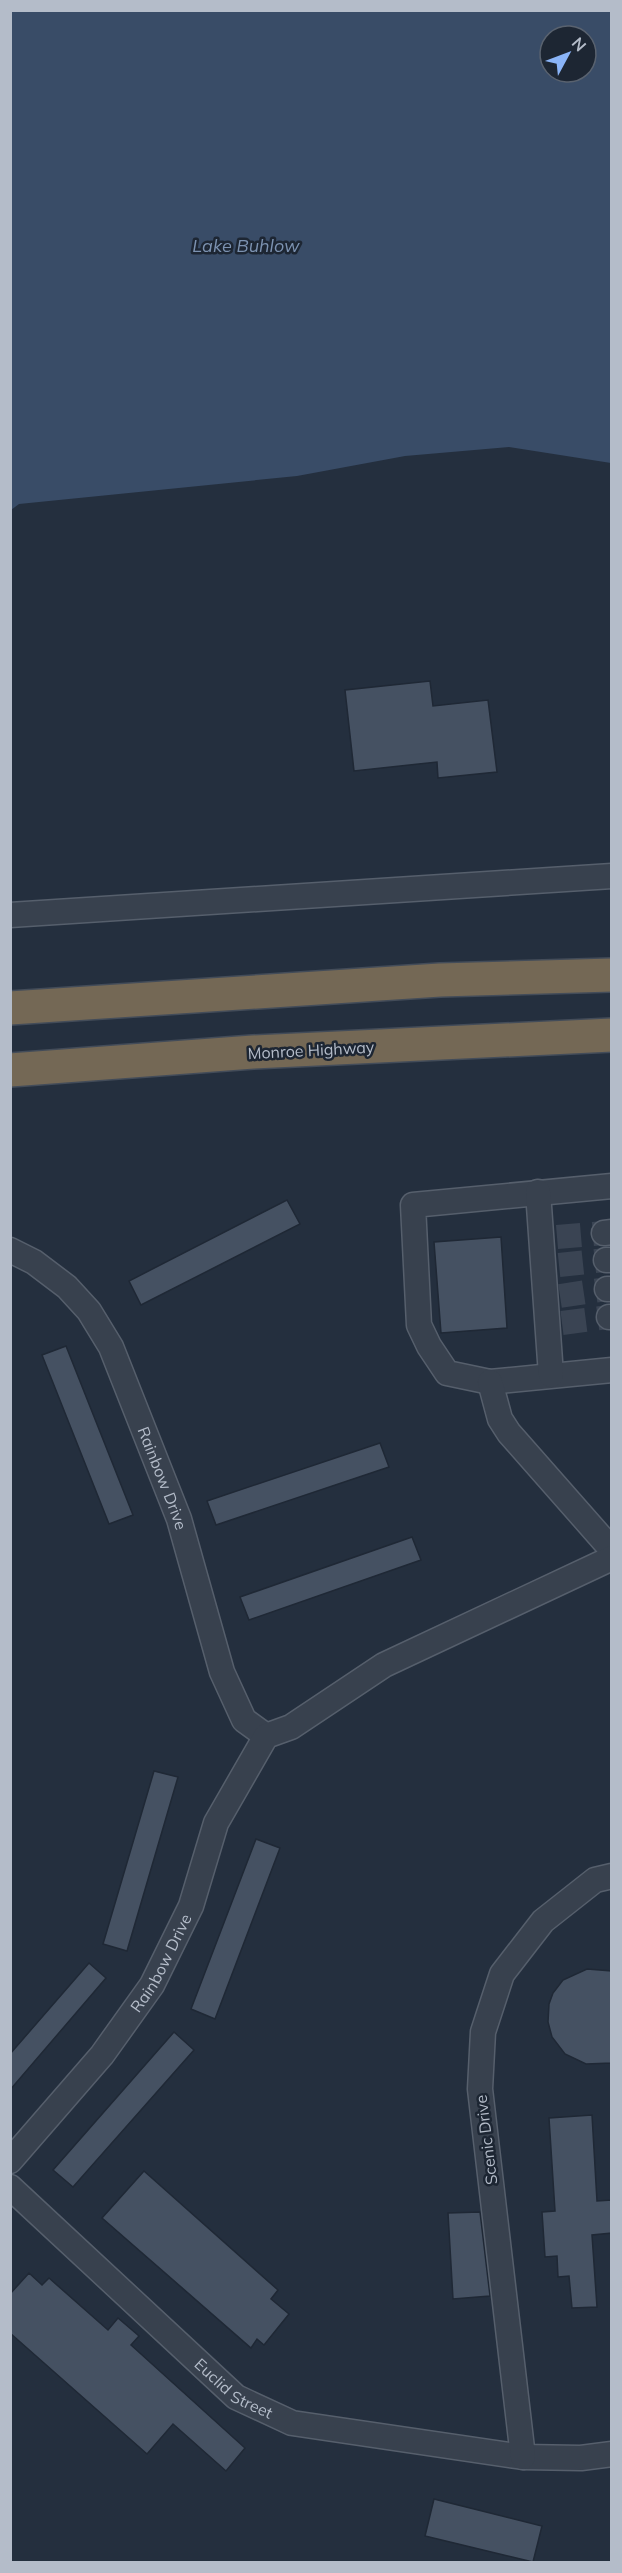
<svg xmlns="http://www.w3.org/2000/svg" width="622" height="2573" viewBox="0 0 622 2573" font-family="Mulish,sans-serif">
	<style>
		.water { fill: #394c67; fill-rule: evenodd }
		.building { fill: #455162; stroke: #1f2835; stroke-width: 1.5 }
		.lines { fill: none; stroke-linecap: round; stroke-linejoin: round }
		.minor-tunnel { stroke: #3a4453; stroke-width: 24; stroke-dasharray: 24 12; stroke-linecap: butt }
		.minor-casing { stroke: #565f6c; stroke-width: 27 }
		.highway-casing { stroke: #434c59; stroke-width: 36 }
		.minor { stroke: #38414e; stroke-width: 24 }
		.highway { stroke: #746855; stroke-width: 33 }
		.labels { text-anchor: middle; stroke-width: 5; stroke-linejoin: round; paint-order: stroke }
		.street-label { font-size: 16px; fill: #b4bcc9; stroke: #1d2633 }
		.water-label { font-size: 18px; font-style: italic; fill: #7c92b1; stroke: #1d2633 }
	</style>
	<rect width="100%" height="100%" fill="#242f3e"/>
	<path class="water" d="M11 10 611 11V463L509 447 405 456 297 476 19 504 11 510ZM550 36H586V72H550Z"/>
	<g class="building">
		<path d="M430 681 433 706 488 700 497 772 438 778 437 762 354 771 345 690Z"/>
		<path d="M287 1200 300 1224 141 1305 129 1281Z"/>
		<path d="M501 1237 507 1328 441 1333 434 1242Z"/>
		<path d="M66 1346 133 1515 109 1524 42 1355Z"/>
		<path d="M380 1443 389 1467 216 1525 207 1501Z"/>
		<path d="M412 1537 421 1560 249 1620 240 1597Z"/>
		<path d="M154 1771 178 1777 127 1951 103 1944Z"/>
		<path d="M256 1839 280 1848 215 2019 191 2009Z"/>
		<path d="M89 1963 106 1978 10 2090V2054Z"/>
		<path d="M587 1969 612 1971V2063L586 2064 565 2054 552 2037 548 2022 549 2004 553 1993 563 1980Z"/>
		<path d="M174 2032 194 2050 73 2187 53 2170Z"/>
		<path d="M592 2115 597 2201 612 2200V2233L592 2235 597 2307 572 2308 569 2276 558 2277 557 2256 545 2257 542 2212 555 2211 549 2118Z"/>
		<path d="M144 2171 278 2290 271 2299 289 2314 264 2345 257 2339 251 2348 102 2218Z"/>
		<path d="M480 2212 490 2296 453 2299 448 2213Z"/>
		<path d="M29 2273 42 2285 49 2278 108 2330 118 2318 139 2336 131 2345 245 2448 226 2471 173 2424 147 2454 10 2333V2294Z"/>
		<path d="M434 2499 542 2526 533 2562 425 2536Z"/>
	</g>
	<g class="lines">
		<g class="minor-tunnel">
			<path d="M557 1237 604 1233"/>
			<path d="M559 1265 606 1260"/>
			<path d="M560 1296 607 1289"/>
			<path d="M562 1323 609 1317"/>
		</g>
		<g class="minor-casing">
			<g id="minor">
				<path d="M10 915 612 876"/>
				<path d="M612 1186 413 1205 419 1325 429 1346 447 1373 490 1382 612 1370"/>
				<path d="M538 1192 551 1375"/>
				<path d="M604 1233 612 1232"/>
				<path id="s1" d="M10 1250 34 1262 67 1287 89 1311 111 1347 179 1519 222 1672 244 1720 266 1736"/>
				<path d="M606 1260H612"/>
				<path d="M607 1289H612"/>
				<path d="M609 1317H612"/>
				<path d="M490 1382 500 1419 509 1433 612 1550"/>
				<path id="s2" d="M10 2161 102 2055 152 1985 191 1906 216 1823 266 1736 291 1727 384 1665 612 1558"/>
				<path id="s3" d="M10 2187 236 2397 292 2423 523 2457 581 2458 612 2454"/>
				<path d="M523 2457 480 2089 483 2032 502 1974 543 1921 595 1880 612 1876"/>
			</g>
		</g>
		<g class="highway-casing">
			<g id="highway">
				<path d="M10 1008 440 980 612 975"/>
				<path d="M10 1070 253 1052 612 1035"/>
			</g>
		</g>
		<use href="#minor" class="minor"/>
		<use href="#highway" class="highway"/>
	</g>
	<g class="labels">
		<g class="street-label">
			<text transform="translate(311 1050) rotate(-3)" y="6">Monroe Highway</text>
			<text dy="6" stroke="none"><textPath href="#s1" startOffset="284">Rainbow Drive</textPath></text>
			<text dy="6" stroke="none"><textPath href="#s2" startOffset="250">Rainbow Drive</textPath></text>
			<text transform="translate(486 2140) rotate(-97)" y="6">Scenic Drive</text>
			<text dy="6" stroke="none"><textPath href="#s3" startOffset="302">Euclid Street</textPath></text>
		</g>
		<g class="water-label">
			<text x="246" y="252">Lake Buhlow</text>
		</g>
	</g>
	<rect width="622" height="2573" fill="none" stroke="#b4bcc9" stroke-width="24"/>
	<g transform="translate(568 54) rotate(49)"><circle r="28" fill="#1d2633" stroke="#59626f" stroke-width="1.5"/>
	<path d="M0-4.5L10 22L0 15L-10 22Z" fill="#8ab4f8"/>
	<text y="-9" font-size="16" font-weight="bold" text-anchor="middle" fill="#b4bcc9">N</text>
	</g>
</svg>
